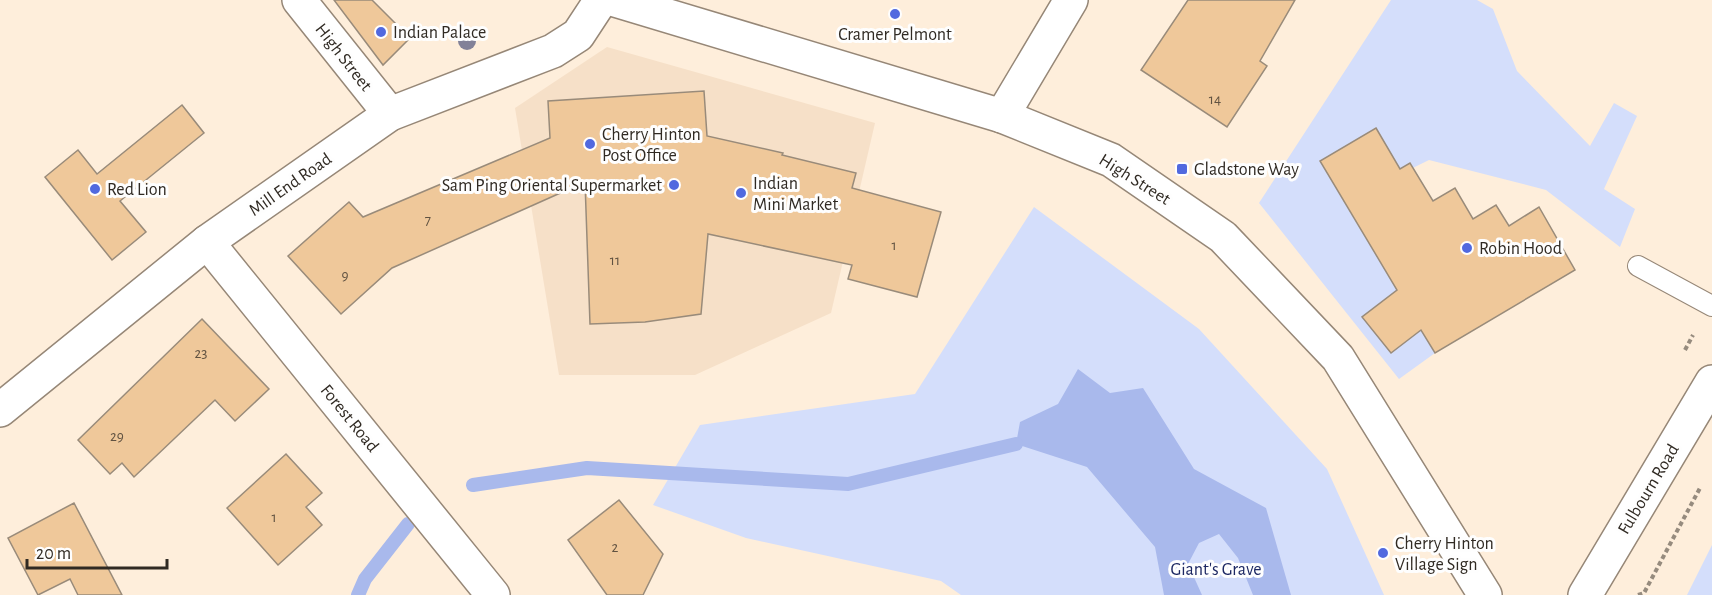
<svg xmlns="http://www.w3.org/2000/svg" width="1712" height="595" viewBox="0 0 1712 595" font-family="'Alegreya Sans',sans-serif">
	<style>
		.built { fill: #f6e0c8 }
		.green { fill: #d4defb }
		.water { fill: #a9b9ec }
		.lines { fill: none; stroke-linecap: round; stroke-linejoin: round }
		.stream { stroke: #a9b9ec; stroke-width: 14 }
		.building { fill: #efc89a; stroke: #998b7a; stroke-width: 1.5 }
		.lane-casing { stroke: #968777; stroke-width: 22 }
		.street-casing { stroke: #968777; stroke-width: 36 }
		.secondary-casing { stroke: #968777; stroke-width: 36 }
		.path { stroke: #968b7e; stroke-width: 4; stroke-dasharray: 4.5 3; stroke-linecap: butt }
		.lane { stroke: #fff; stroke-width: 20 }
		.street { stroke: #fff; stroke-width: 33 }
		.secondary { stroke: #fff; stroke-width: 33 }
		.tree { fill: #828198 }
		.poi-dot { fill: #5169df; stroke: #fefefe; stroke-width: 2 }
		.labels { text-anchor: middle; stroke-width: 6; stroke-linejoin: round; paint-order: stroke }
		.number-label { font-size: 15px; fill: #605241 }
		.poi-label { font-size: 18px; fill: #302a23; stroke: #fefefe; text-anchor: start }
		.street-label { font-size: 18px; fill: #302a23; stroke: #fefefe }
		.park-label { font-size: 18px; fill: #1c2762; stroke: #fefefe }
	</style>
	<rect width="100%" height="100%" fill="#feeedb"/>
	<path class="built" d="M607 47 875 123 831 313 695 375H559L515 108Z"/>
	<g class="green">
		<path d="M1391 0H1477L1493 9 1517 71 1590 146 1614 103 1637 116 1604 189 1635 209 1620 247 1546 190 1429 160 1344 202 1435 353 1399 379 1259 203Z"/>
		<path d="M1034 207 1199 329 1327 469 1384 595H961L941 581 746 538 653 505 700 425 915 394Z"/>
		<path d="M1712 545V595H1687Z"/>
	</g>
	<path class="water" d="M1078 369 1110 393 1143 388 1194 469 1266 508 1291 595H1253L1238 558 1219 534 1199 543 1188 564 1202 595H1164L1155 547 1087 467 1016 444 1020 422 1058 404Z"/>
	<g class="lines">
		<g class="stream">
			<path d="M473 485 587 468 848 484 1016 444"/>
			<path d="M358 595 365 579 408 524"/>
		</g>
	</g>
	<g class="building">
		<path d="M334 0H372L410 38 383 65Z"/>
		<path d="M1188 0H1295L1260 61 1267 66 1227 127 1141 70Z"/>
		<path d="M704 91 707 136 783 153 782 155 856 173 852 188 941 212 917 297 848 279 852 265 708 234 701 314 645 322 590 324 585 182 392 268 341 314 288 256 349 202 363 217 550 138 548 101Z"/>
		<path d="M182 105 204 133 120 201 146 232 112 260 45 177 78 150 97 174Z"/>
		<path d="M1376 128 1400 169 1410 163 1433 201 1455 188 1473 219 1496 205 1509 226 1539 207 1575 270 1435 353 1421 330 1391 353 1362 317 1397 290 1320 161Z"/>
		<path d="M202 319 269 389 235 421 215 400 134 477 122 463 110 474 78 440Z"/>
		<path d="M286 454 322 493 306 507 322 525 278 565 227 508Z"/>
		<path d="M619 500 663 554 643 595H607L568 540Z"/>
		<path d="M74 503 122 595H78L70 579 38 595 8 538Z"/>
	</g>
	<g class="lines">
		<g class="lane-casing">
			<path id="lane" d="M1638 266 1712 306"/>
		</g>
		<g class="street-casing">
			<g id="street">
				<path d="M299 0 390 114"/>
				<path d="M1002 116 1071 0"/>
				<path d="M207 242 493 595"/>
				<path d="M0 410 207 242 390 114 553 51 578 35 601 0"/>
			</g>
		</g>
		<g class="secondary-casing">
			<g id="secondary">
				<path d="M615 0 1002 116 1111 160 1223 237 1338 358 1485 595"/>
				<path d="M1585 595 1712 382"/>
			</g>
		</g>
		<g class="path">
			<path d="M1685 350 1693 335"/>
			<path d="M1638 595 1644 593 1700 488"/>
		</g>
		<use href="#lane" class="lane"/>
		<use href="#street" class="street"/>
		<use href="#secondary" class="secondary"/>
	</g>
	<circle class="tree" cx="467" cy="41" r="9"/>
	<g class="poi-dot">
		<circle cx="895" cy="14" r="6"/>
		<circle cx="381" cy="32" r="6"/>
		<circle cx="590" cy="144" r="6"/>
		<rect x="1176" y="163" width="12" height="12" rx="3"/>
		<circle cx="674" cy="185" r="6"/>
		<circle cx="95" cy="189" r="6"/>
		<circle cx="741" cy="193" r="6"/>
		<circle cx="1467" cy="248" r="6"/>
		<circle cx="1383" cy="553" r="6"/>
	</g>
	<g class="labels">
		<g class="number-label">
			<text x="1215" y="104">14</text>
			<text x="428" y="225">7</text>
			<text x="894" y="250">1</text>
			<text x="615" y="265">11</text>
			<text x="345" y="280">9</text>
			<text x="201" y="358">23</text>
			<text x="117" y="441">29</text>
			<text x="274" y="522">1</text>
			<text x="615" y="552">2</text>
		</g>
		<g class="poi-label">
			<text x="393" y="38">Indian Palace</text>
			<text x="895" y="40" text-anchor="middle">Cramer Pelmont</text>
			<text x="602" y="140">Cherry Hinton<tspan x="602" dy="21">Post Office</tspan></text>
			<text x="1194" y="175">Gladstone Way</text>
			<text x="753" y="189">Indian<tspan x="753" dy="21">Mini Market</tspan></text>
			<text x="662" y="191" text-anchor="end">Sam Ping Oriental Supermarket</text>
			<text x="107" y="195">Red Lion</text>
			<text x="1479" y="254">Robin Hood</text>
			<text x="1395" y="549">Cherry Hinton<tspan x="1395" dy="21">Village Sign</tspan></text>
		</g>
		<g class="street-label">
			<text transform="translate(344 57) rotate(52)" y="6">High Street</text>
			<text transform="translate(1135 179) rotate(32)" y="6">High Street</text>
			<text transform="translate(290 184) rotate(-35)" y="6">Mill End Road</text>
			<text transform="translate(350 418) rotate(51)" y="6">Forest Road</text>
			<text transform="translate(1648 489) rotate(-59)" y="6">Fulbourn Road</text>
		</g>
		<g class="park-label">
			<text x="1216" y="575">Giant's Grave</text>
		</g>
	</g>
	<path d="M27 559v9h140v-9" fill="none" stroke="#302a23" stroke-width="3"/>
	<text x="36" y="559" font-size="18" fill="#302a23" stroke="#fefefe" stroke-width="4.5" paint-order="stroke">20 m</text>
</svg>
